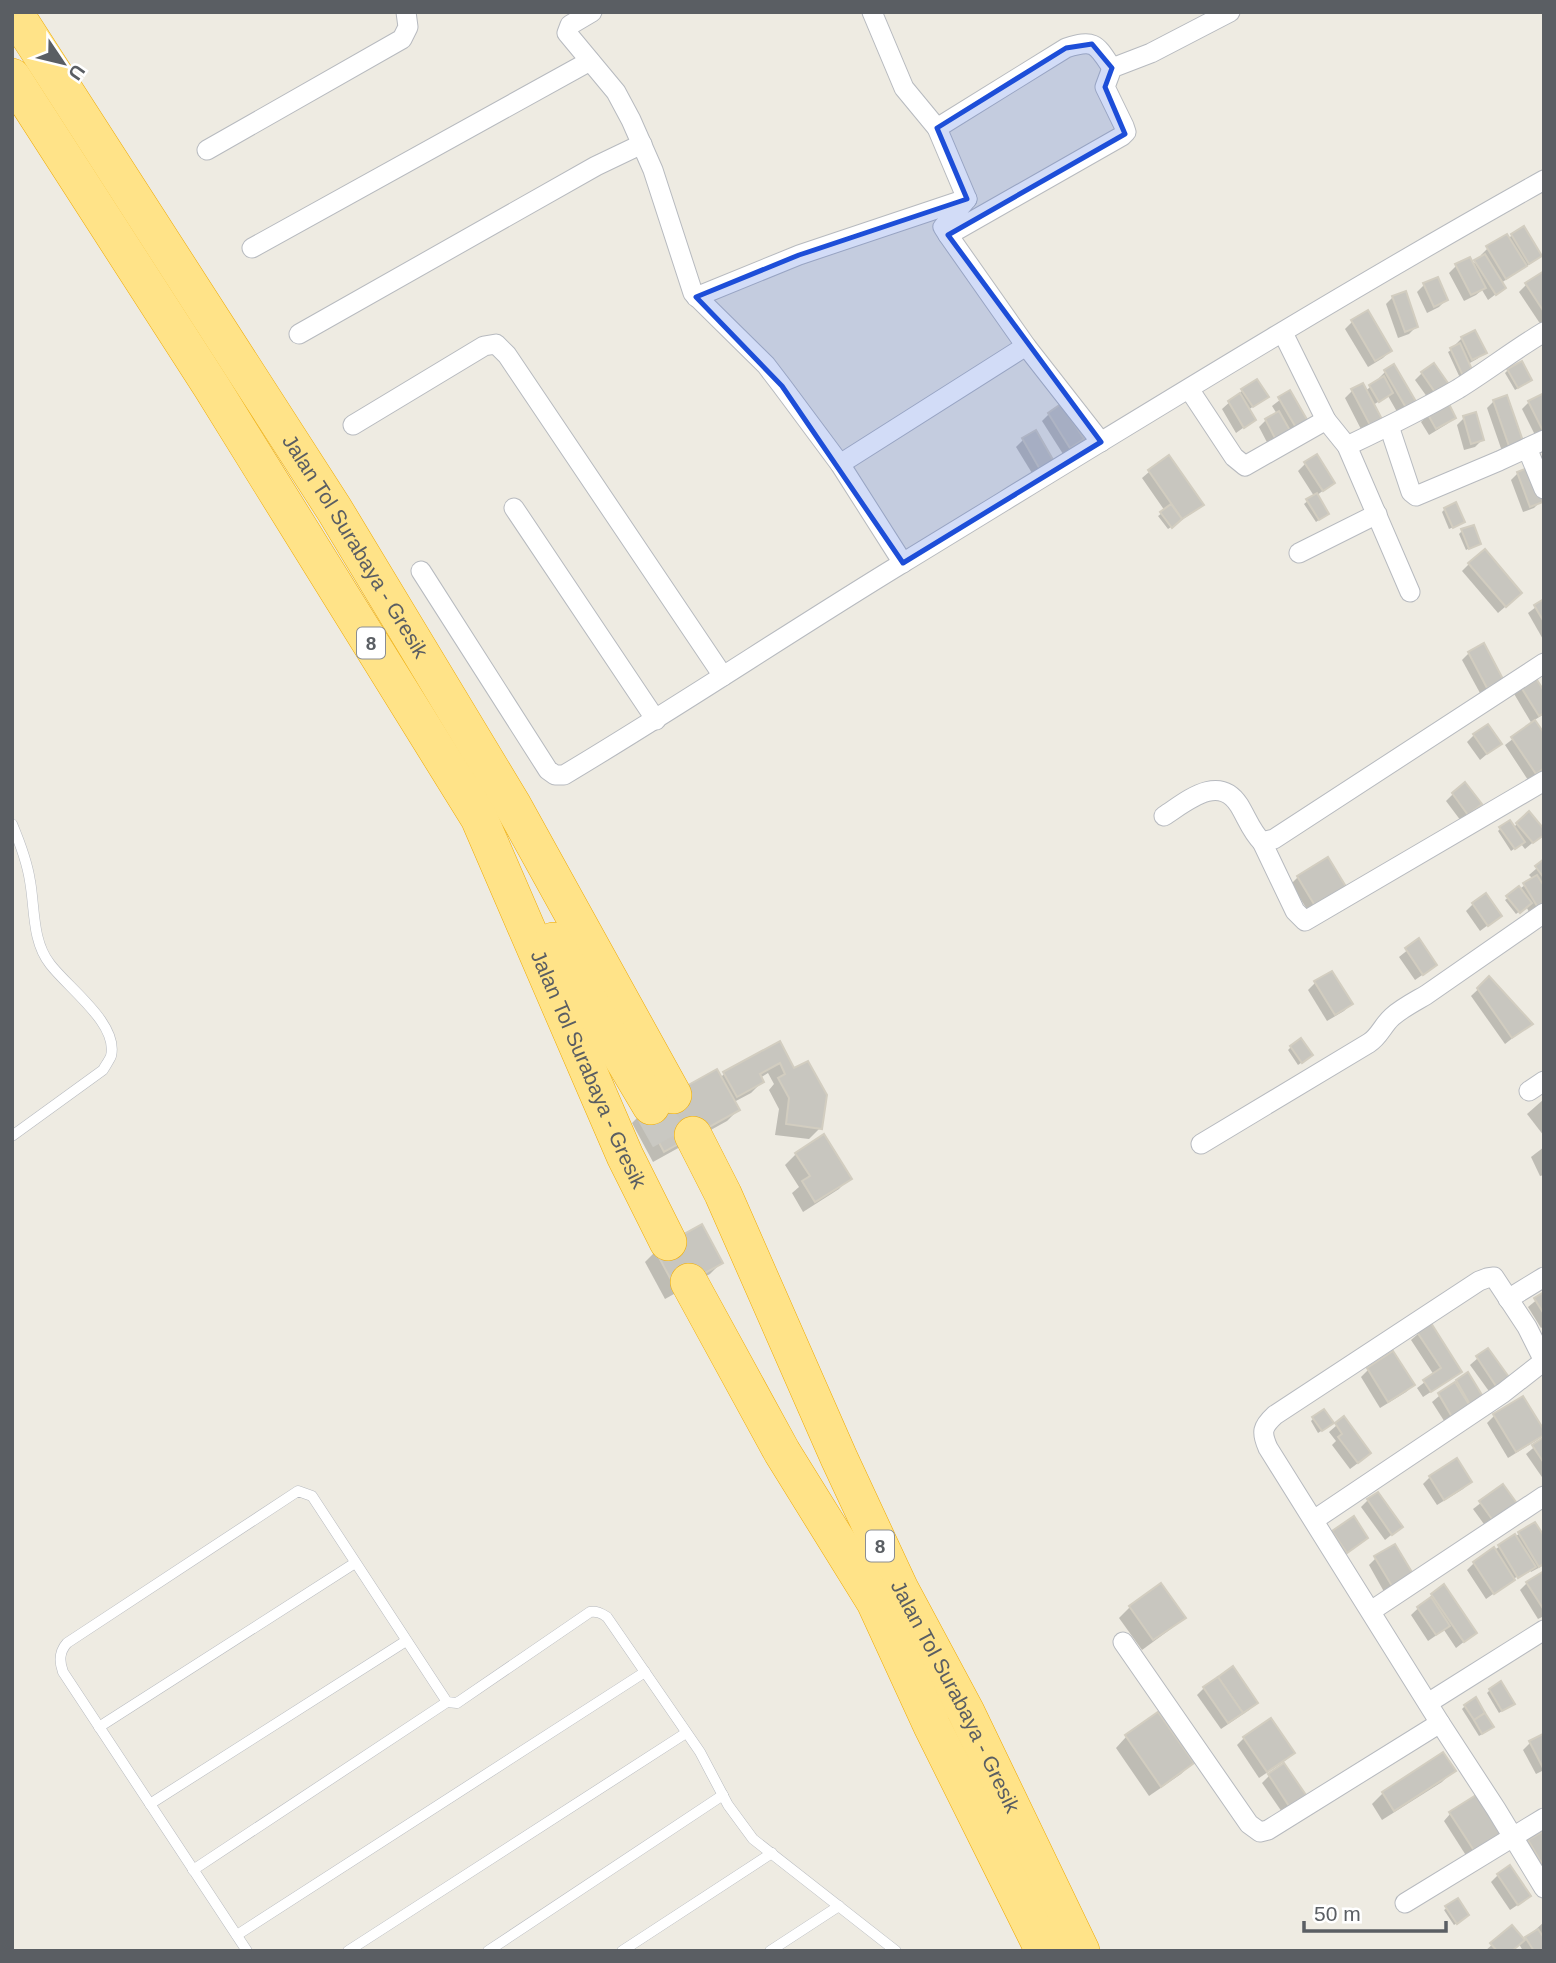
<svg xmlns="http://www.w3.org/2000/svg" width="1556" height="1963" viewBox="0 0 1556 1963" font-family="Arial,sans-serif">
	<style>
		.shadow { fill: #0003 }
		.building { fill: #c8c6bf; stroke: #d2cdc0; stroke-width: 2 }
		.lines { fill: none; stroke-linecap: round; stroke-linejoin: round }
		.motorway-tunnel { stroke: #c9c8c2; stroke-width: 37; stroke-dasharray: 37 18; stroke-linecap: butt }
		.service-casing { stroke: #b7babf; stroke-width: 11 }
		.minor-casing { stroke: #b7babf; stroke-width: 21 }
		.motorway-casing { stroke: #efaa00; stroke-width: 38 }
		.service { stroke: #fff; stroke-width: 10 }
		.minor { stroke: #fff; stroke-width: 19 }
		.motorway { stroke: #ffe388; stroke-width: 37 }
		.marked { fill: #1d4ed8; fill-opacity: 0.2; stroke: #1d4ed8; stroke-width: 5; stroke-linejoin: round }
		.labels { text-anchor: middle; stroke-width: 5; stroke-linejoin: round; paint-order: stroke }
		.shield { fill: #fff; stroke: #8c8e92; stroke-width: 2 }
		.shield-label { font-size: 19px; font-weight: bold; fill: #5a5e63 }
		.street-label { font-size: 21px; fill: #5a5e63; stroke: #fff }
	</style>
	<rect width="100%" height="100%" fill="#eeebe2"/>
	<g class="shadow">
		<path d="M1512 235 1540 255 1533 262 1501 283 1504 288 1488 300 1482 290 1476 295 1464 301 1449 273 1456 266 1472 265 1482 257 1481 255 1488 248 1508 239Z"/>
		<path d="M1544 273V323L1541 325 1519 292 1526 285Z"/>
		<path d="M1424 285 1446 300 1439 307 1427 313 1417 292Z"/>
		<path d="M1393 297 1416 327 1409 334 1398 338 1386 304Z"/>
		<path d="M1367 313 1390 351 1383 358 1368 367 1345 329 1352 322Z"/>
		<path d="M1462 338 1484 353 1477 359 1468 364 1461 380 1448 352 1456 347 1455 345Z"/>
		<path d="M1508 370 1527 383 1515 390 1505 373Z"/>
		<path d="M1386 371 1416 405 1400 417 1388 396 1373 405 1381 420 1363 433 1345 398 1352 391 1362 385 1365 391 1380 380 1379 378Z"/>
		<path d="M1422 373 1441 393 1430 401 1415 380Z"/>
		<path d="M1256 381 1264 399 1248 410 1254 420 1236 433 1222 409 1242 391Z"/>
		<path d="M1289 393 1307 423 1270 448 1259 427 1266 420 1277 414 1272 406Z"/>
		<path d="M1543 395 1544 435 1537 439 1522 409 1529 402Z"/>
		<path d="M1494 401 1515 450 1503 454 1487 408Z"/>
		<path d="M1049 414 1082 439 1063 454 1042 421Z"/>
		<path d="M1428 415 1454 417 1447 424 1429 435 1421 422Z"/>
		<path d="M1464 418 1482 440 1475 447 1464 450 1457 425Z"/>
		<path d="M1035 432 1054 464 1035 478 1016 447 1023 440Z"/>
		<path d="M1305 464 1333 483 1316 496 1324 516 1316 522 1304 504 1314 496 1298 471Z"/>
		<path d="M1149 472 1202 504 1195 511 1168 529 1158 516 1165 511 1142 478Z"/>
		<path d="M1518 473 1541 501 1534 508 1523 512 1511 480Z"/>
		<path d="M1445 509 1460 524 1449 529 1442 512Z"/>
		<path d="M1462 531 1479 543 1466 550 1459 534Z"/>
		<path d="M1469 564 1513 600 1498 613 1462 571Z"/>
		<path d="M1544 601V641L1528 613Z"/>
		<path d="M1469 653 1501 679 1494 686 1480 693 1462 660Z"/>
		<path d="M1533 677 1544 695V714L1533 721 1544 736V769L1528 780 1505 745 1532 724 1513 692Z"/>
		<path d="M1474 735 1499 744 1480 760 1467 742Z"/>
		<path d="M1453 794 1480 804 1461 821 1446 801Z"/>
		<path d="M1517 824 1537 839 1525 849 1521 844 1511 851 1498 831 1501 828H1513Z"/>
		<path d="M1544 862V902L1529 912 1526 906 1516 914 1505 900 1533 879 1529 875Z"/>
		<path d="M1298 877 1346 890 1310 914 1291 884Z"/>
		<path d="M1473 904 1500 916 1480 931 1466 911Z"/>
		<path d="M1419 941 1428 971 1415 980 1399 957Z"/>
		<path d="M1489 979 1523 1030 1505 1044 1471 996Z"/>
		<path d="M1315 983 1351 1004 1344 1011 1327 1021 1308 990Z"/>
		<path d="M779 1044 820 1128 809 1139 775 1135 779 1109 769 1090 774 1084 768 1073 760 1078 762 1082 751 1093 734 1102 738 1110 727 1121 653 1162 632 1123 643 1112 720 1078 725 1073Z"/>
		<path d="M1291 1047 1308 1058 1298 1065 1288 1050Z"/>
		<path d="M1544 1099V1136L1527 1114Z"/>
		<path d="M1544 1147V1175L1540 1176 1531 1157Z"/>
		<path d="M796 1154 849 1178 839 1189 803 1212 792 1193 799 1187 785 1165Z"/>
		<path d="M656 1251 721 1263 710 1274 665 1299 645 1262Z"/>
		<path d="M1544 1294V1326L1541 1328 1528 1307Z"/>
		<path d="M1418 1334 1459 1371 1452 1378 1423 1397 1417 1388 1434 1375 1411 1340Z"/>
		<path d="M1487 1350 1509 1380 1491 1394 1470 1365Z"/>
		<path d="M1393 1353 1413 1385 1406 1392 1380 1408 1361 1377 1368 1370Z"/>
		<path d="M1457 1381 1482 1400 1448 1427 1432 1402Z"/>
		<path d="M1522 1398 1544 1433 1537 1440 1508 1458 1487 1423 1494 1416Z"/>
		<path d="M1313 1419 1329 1426 1318 1433 1311 1421Z"/>
		<path d="M1344 1419 1362 1460 1350 1469 1332 1445 1336 1441 1329 1432Z"/>
		<path d="M1544 1439V1480L1526 1454Z"/>
		<path d="M1430 1477 1470 1482 1463 1489 1437 1505 1423 1484Z"/>
		<path d="M1503 1486 1489 1531 1473 1509Z"/>
		<path d="M1368 1500 1401 1527 1385 1540 1361 1507Z"/>
		<path d="M1333 1532 1366 1538 1339 1558 1326 1539Z"/>
		<path d="M1519 1534 1544 1539V1565L1531 1572 1530 1570 1528 1573V1570L1510 1581 1511 1583 1510 1582 1486 1599 1467 1570 1474 1563Z"/>
		<path d="M1376 1558 1414 1579 1387 1597 1369 1565Z"/>
		<path d="M1544 1573V1616L1538 1619 1520 1590 1527 1583Z"/>
		<path d="M1432 1595 1475 1633 1456 1648 1444 1630 1428 1641 1411 1615Z"/>
		<path d="M1130 1607 1183 1617 1172 1628 1142 1650 1119 1618Z"/>
		<path d="M1204 1688 1256 1703 1249 1710 1221 1729 1197 1695Z"/>
		<path d="M1490 1690 1509 1706 1499 1713 1487 1693Z"/>
		<path d="M1465 1706 1489 1730 1479 1736 1462 1709Z"/>
		<path d="M1126 1737 1192 1763 1181 1774 1149 1796 1116 1748Z"/>
		<path d="M1244 1738 1293 1753 1286 1760 1259 1778 1237 1745Z"/>
		<path d="M1544 1739V1770L1536 1774 1523 1750 1530 1743Z"/>
		<path d="M1453 1771 1442 1782 1382 1820 1372 1804 1383 1793Z"/>
		<path d="M1269 1776 1296 1802 1282 1812 1262 1783Z"/>
		<path d="M1450 1814 1492 1841 1467 1857 1444 1821Z"/>
		<path d="M1544 1833V1868L1536 1872 1522 1849 1529 1842Z"/>
		<path d="M1498 1875 1522 1902 1510 1910 1491 1882Z"/>
		<path d="M1447 1908 1464 1918 1454 1925 1444 1910Z"/>
		<path d="M1544 1922V1951H1523L1519 1944 1511 1951H1485L1512 1927 1523 1941 1535 1933 1534 1931Z"/>
	</g>
	<g class="building">
		<path d="M1524 226 1542 256 1529 264 1511 234Z"/>
		<path d="M1507 234 1527 266 1506 279 1486 246Z"/>
		<path d="M1485 254 1506 288 1496 295 1474 260Z"/>
		<path d="M1470 257 1486 288 1471 295 1455 264Z"/>
		<path d="M1544 271V312L1525 283Z"/>
		<path d="M1438 277 1448 300 1434 307 1423 283Z"/>
		<path d="M1406 291 1418 327 1405 332 1392 296Z"/>
		<path d="M1368 310 1392 351 1375 361 1351 320Z"/>
		<path d="M1475 330 1487 353 1472 360 1461 337Z"/>
		<path d="M1460 343 1474 374 1464 378 1450 348Z"/>
		<path d="M1522 361 1532 380 1518 388 1507 369Z"/>
		<path d="M1434 363 1450 386 1437 395 1421 372Z"/>
		<path d="M1394 364 1418 405 1408 411 1384 370Z"/>
		<path d="M1384 376 1393 393 1379 402 1369 385Z"/>
		<path d="M1257 379 1269 397 1253 407 1241 389Z"/>
		<path d="M1363 383 1383 421 1371 427 1351 389Z"/>
		<path d="M1290 390 1309 423 1298 431 1278 397Z"/>
		<path d="M1240 393 1256 420 1244 428 1228 401Z"/>
		<path d="M1544 393V433L1528 401Z"/>
		<path d="M1507 395 1524 444 1510 449 1493 400Z"/>
		<path d="M1448 402 1456 418 1436 429 1427 413Z"/>
		<path d="M1061 404 1084 439 1070 448 1048 413Z"/>
		<path d="M1279 411 1292 434 1277 442 1265 419Z"/>
		<path d="M1476 412 1484 440 1471 444 1463 416Z"/>
		<path d="M1036 430 1056 465 1042 473 1022 438Z"/>
		<path d="M1317 454 1335 483 1323 491 1304 462Z"/>
		<path d="M1169 455 1204 505 1182 519 1148 470Z"/>
		<path d="M1530 467 1543 502 1530 507 1517 472Z"/>
		<path d="M1317 493 1329 514 1319 520 1306 499Z"/>
		<path d="M1456 502 1465 522 1453 528 1444 508Z"/>
		<path d="M1171 504 1182 519 1172 528 1160 512Z"/>
		<path d="M1474 525 1481 544 1469 549 1461 529Z"/>
		<path d="M1485 549 1522 593 1506 607 1468 563Z"/>
		<path d="M1544 599V622L1534 605Z"/>
		<path d="M1484 643 1503 679 1487 688 1468 652Z"/>
		<path d="M1534 675 1544 691V713L1539 716 1519 684Z"/>
		<path d="M1535 720 1544 733V768L1536 774 1511 737Z"/>
		<path d="M1488 724 1502 744 1487 754 1473 734Z"/>
		<path d="M1465 782 1482 804 1468 815 1452 793Z"/>
		<path d="M1529 811 1544 829V835L1533 843 1516 823Z"/>
		<path d="M1510 820 1525 842 1515 849 1499 827Z"/>
		<path d="M1328 857 1348 890 1317 909 1297 876Z"/>
		<path d="M1544 859V878L1535 866Z"/>
		<path d="M1537 875 1544 886V902L1537 906 1523 883Z"/>
		<path d="M1519 886 1532 903 1520 913 1506 896Z"/>
		<path d="M1486 893 1502 916 1488 926 1472 903Z"/>
		<path d="M1419 938 1437 965 1423 975 1405 948Z"/>
		<path d="M1332 971 1353 1004 1335 1015 1314 981Z"/>
		<path d="M1489 976 1533 1024 1512 1038 1477 988Z"/>
		<path d="M1301 1038 1313 1055 1302 1063 1290 1046Z"/>
		<path d="M780 1041 794 1068 808 1061 827 1095 822 1129 786 1124 789 1098 778 1078 785 1074 780 1063 760 1074 764 1082 737 1097 723 1072Z"/>
		<path d="M717 1069 740 1110 664 1152 642 1111Z"/>
		<path d="M824 1134 852 1179 815 1202 802 1181 810 1176 795 1153Z"/>
		<path d="M702 1224 723 1263 676 1289 655 1250Z"/>
		<path d="M1544 1292V1314L1534 1298Z"/>
		<path d="M1431 1323 1462 1372 1431 1392 1423 1380 1441 1368 1417 1332Z"/>
		<path d="M1488 1348 1511 1380 1498 1389 1476 1356Z"/>
		<path d="M1393 1351 1415 1385 1388 1402 1367 1368Z"/>
		<path d="M1468 1372 1485 1400 1472 1408 1456 1380Z"/>
		<path d="M1455 1382 1473 1411 1455 1422 1438 1393Z"/>
		<path d="M1523 1396 1544 1430V1435L1516 1452 1493 1414Z"/>
		<path d="M1324 1409 1334 1423 1322 1431 1312 1417Z"/>
		<path d="M1344 1416 1371 1453 1358 1463 1338 1437 1342 1434 1335 1423Z"/>
		<path d="M1544 1437V1463L1532 1445Z"/>
		<path d="M1457 1458 1472 1482 1444 1500 1429 1476Z"/>
		<path d="M1503 1484 1521 1509 1497 1526 1479 1501Z"/>
		<path d="M1378 1492 1403 1527 1392 1535 1367 1499Z"/>
		<path d="M1354 1516 1368 1538 1347 1553 1332 1531Z"/>
		<path d="M1535 1522 1544 1536V1563L1539 1567 1518 1532Z"/>
		<path d="M1515 1534 1536 1567 1518 1578 1498 1545Z"/>
		<path d="M1395 1544 1416 1579 1395 1591 1374 1556Z"/>
		<path d="M1494 1547 1515 1580 1494 1594 1473 1562Z"/>
		<path d="M1544 1571V1610L1526 1582Z"/>
		<path d="M1161 1583 1186 1618 1153 1640 1129 1606Z"/>
		<path d="M1444 1584 1477 1633 1464 1642 1431 1594Z"/>
		<path d="M1431 1597 1450 1626 1436 1635 1417 1607Z"/>
		<path d="M1233 1666 1258 1703 1243 1713 1218 1677Z"/>
		<path d="M1218 1677 1243 1713 1228 1723 1203 1687Z"/>
		<path d="M1501 1681 1515 1704 1502 1711 1489 1689Z"/>
		<path d="M1476 1697 1485 1713 1474 1720 1464 1705Z"/>
		<path d="M1158 1712 1194 1763 1161 1787 1125 1735Z"/>
		<path d="M1485 1713 1494 1727 1482 1734 1474 1720Z"/>
		<path d="M1271 1718 1295 1753 1267 1772 1243 1737Z"/>
		<path d="M1543 1734 1544 1735 1543 1768 1529 1741Z"/>
		<path d="M1443 1752 1456 1771 1394 1811 1382 1792Z"/>
		<path d="M1284 1763 1306 1795 1289 1806 1268 1774Z"/>
		<path d="M1476 1795 1502 1834 1475 1852 1449 1812Z"/>
		<path d="M1544 1831V1867L1528 1840Z"/>
		<path d="M1510 1865 1531 1896 1518 1905 1497 1874Z"/>
		<path d="M1458 1898 1469 1915 1457 1924 1445 1906Z"/>
		<path d="M1512 1925 1525 1940 1512 1951H1497L1490 1943Z"/>
		<path d="M1538 1929 1544 1938V1951H1534L1525 1937Z"/>
	</g>
	<g class="lines">
		<path class="motorway-tunnel" d="M651 1106 674 1147"/>
		<g class="service-casing">
			<g id="service">
				<path d="M12 824C20 843 27 861 30 881 35 909 32 941 50 964 68 988 119 1024 111 1056 109 1061 105 1066 103 1070L12 1136"/>
				<path d="M99 1727 355 1563"/>
				<path d="M150 1804 406 1641"/>
				<path d="M193 1870 447 1702"/>
				<path d="M237 1935 645 1672"/>
				<path d="M247 1951 63 1672C59 1661 59 1652 67 1643L298 1491 312 1496 447 1702 457 1703 590 1612C597 1611 601 1613 607 1617L700 1752 728 1805 753 1839 896 1951"/>
				<path d="M348 1951 686 1733"/>
				<path d="M488 1951 723 1795"/>
				<path d="M622 1951 772 1853"/>
				<path d="M770 1951 839 1906"/>
			</g>
		</g>
		<g class="minor-casing">
			<g id="minor">
				<path d="M592 12 570 25 567 33 616 92 631 120 653 170 693 293 766 365 782 386 840 464 903 563"/>
				<path d="M872 12 904 88 937 128 967 199"/>
				<path d="M937 128 1066 48C1095 39 1096 44 1112 68"/>
				<path d="M207 150 402 39 408 27 406 12"/>
				<path d="M967 199 943 227 948 235 1122 136 1126 132 1124 126 1105 87 1112 68 1151 53 1230 12"/>
				<path d="M948 235 1026 346 1101 442"/>
				<path d="M252 248 590 61"/>
				<path d="M696 297 799 255 966 199"/>
				<path d="M1283 333 1326 420 1347 446 1410 592"/>
				<path d="M299 334 596 166 642 144"/>
				<path d="M1189 389 1234 457 1245 466 1326 420"/>
				<path d="M353 425 484 346 496 344 507 355 723 676"/>
				<path d="M1389 426 1411 492 1416 496 1499 461 1544 440"/>
				<path d="M1347 446C1385 428 1422 410 1458 389 1487 371 1514 350 1544 332"/>
				<path d="M1527 448 1544 489"/>
				<path d="M840 464 1026 346"/>
				<path d="M514 508 656 720"/>
				<path d="M1299 553 1377 514"/>
				<path d="M421 571 548 770 555 775H564C678 707 788 633 901 564 1114 434 1326 302 1544 180"/>
				<path d="M1164 816C1186 802 1218 773 1239 805 1247 818 1251 831 1262 842L1274 839 1544 663"/>
				<path d="M1262 842 1295 911 1305 921 1544 781"/>
				<path d="M1529 1091 1544 1081"/>
				<path d="M1201 1144 1369 1043C1379 1037 1383 1025 1392 1017 1402 1008 1414 1002 1426 995L1544 913"/>
				<path d="M1508 1299 1544 1277"/>
				<path d="M1544 1361 1527 1327 1494 1277 1487 1278 1479 1281 1275 1415C1262 1427 1261 1432 1268 1448L1440 1723 1496 1809 1544 1888"/>
				<path d="M1314 1520 1503 1393 1544 1361"/>
				<path d="M1371 1611 1544 1496"/>
				<path d="M1123 1642 1249 1824 1260 1832 1268 1830 1440 1723"/>
				<path d="M1428 1703 1544 1630"/>
				<path d="M1405 1903 1544 1818"/>
			</g>
		</g>
		<g class="motorway-casing">
			<g id="motorway">
				<path id="s1" d="M14 12 334 509 512 804 673 1095"/>
				<path id="s2" d="M12 77 211 386 479 818 625 1156 668 1242"/>
				<path d="M553 941 651 1106"/>
				<path id="s3" d="M693 1135 723 1194 839 1458 900 1589 966 1712 1081 1951"/>
				<path d="M689 1282 782 1452 875 1602 932 1726 1044 1951"/>
			</g>
		</g>
		<use href="#service" class="service"/>
		<use href="#minor" class="minor"/>
		<use href="#motorway" class="motorway"/>
	</g>
	<path class="marked" d="M1092 44 1112 68 1105 87 1125 134 948 235 1101 442 903 563 782 386 696 297 799 255 967 199 937 128 1066 48Z"/>
	<g class="labels">
		<g class="shield">
			<rect x="357" y="627.5" width="28" height="31" rx="5"/>
			<rect x="866" y="1530.5" width="28" height="31" rx="5"/>
		</g>
		<g class="shield-label">
			<text x="371" y="650">8</text>
			<text x="880" y="1553">8</text>
		</g>
		<g class="street-label">
			<text dy="7" stroke="none"><textPath href="#s1" startOffset="634">Jalan Tol Surabaya - Gresik</textPath></text>
			<text dy="7" stroke="none"><textPath href="#s2" startOffset="1150">Jalan Tol Surabaya - Gresik</textPath></text>
			<text dy="7" stroke="none"><textPath href="#s3" startOffset="620">Jalan Tol Surabaya - Gresik</textPath></text>
		</g>
	</g>
	<rect width="1556" height="1963" fill="none" stroke="#5a5e63" stroke-width="28"/>
	<g transform="translate(63 63) rotate(125)" stroke="#ffffff" stroke-width="5" paint-order="stroke">
	<path d="M0-5L12 26L0 18L-12 26Z" fill="#5a5e63"/>
	<text y="-10" font-size="19" font-weight="bold" text-anchor="middle" fill="#5a5e63">U</text>
	</g>
	<path d="M1304 1921v10h142v-10" fill="none" stroke="#5a5e63" stroke-width="3.5"/>
	<text x="1314" y="1921" font-size="21" fill="#5a5e63" stroke="#ffffff" stroke-width="5" paint-order="stroke">50 m</text>
</svg>
